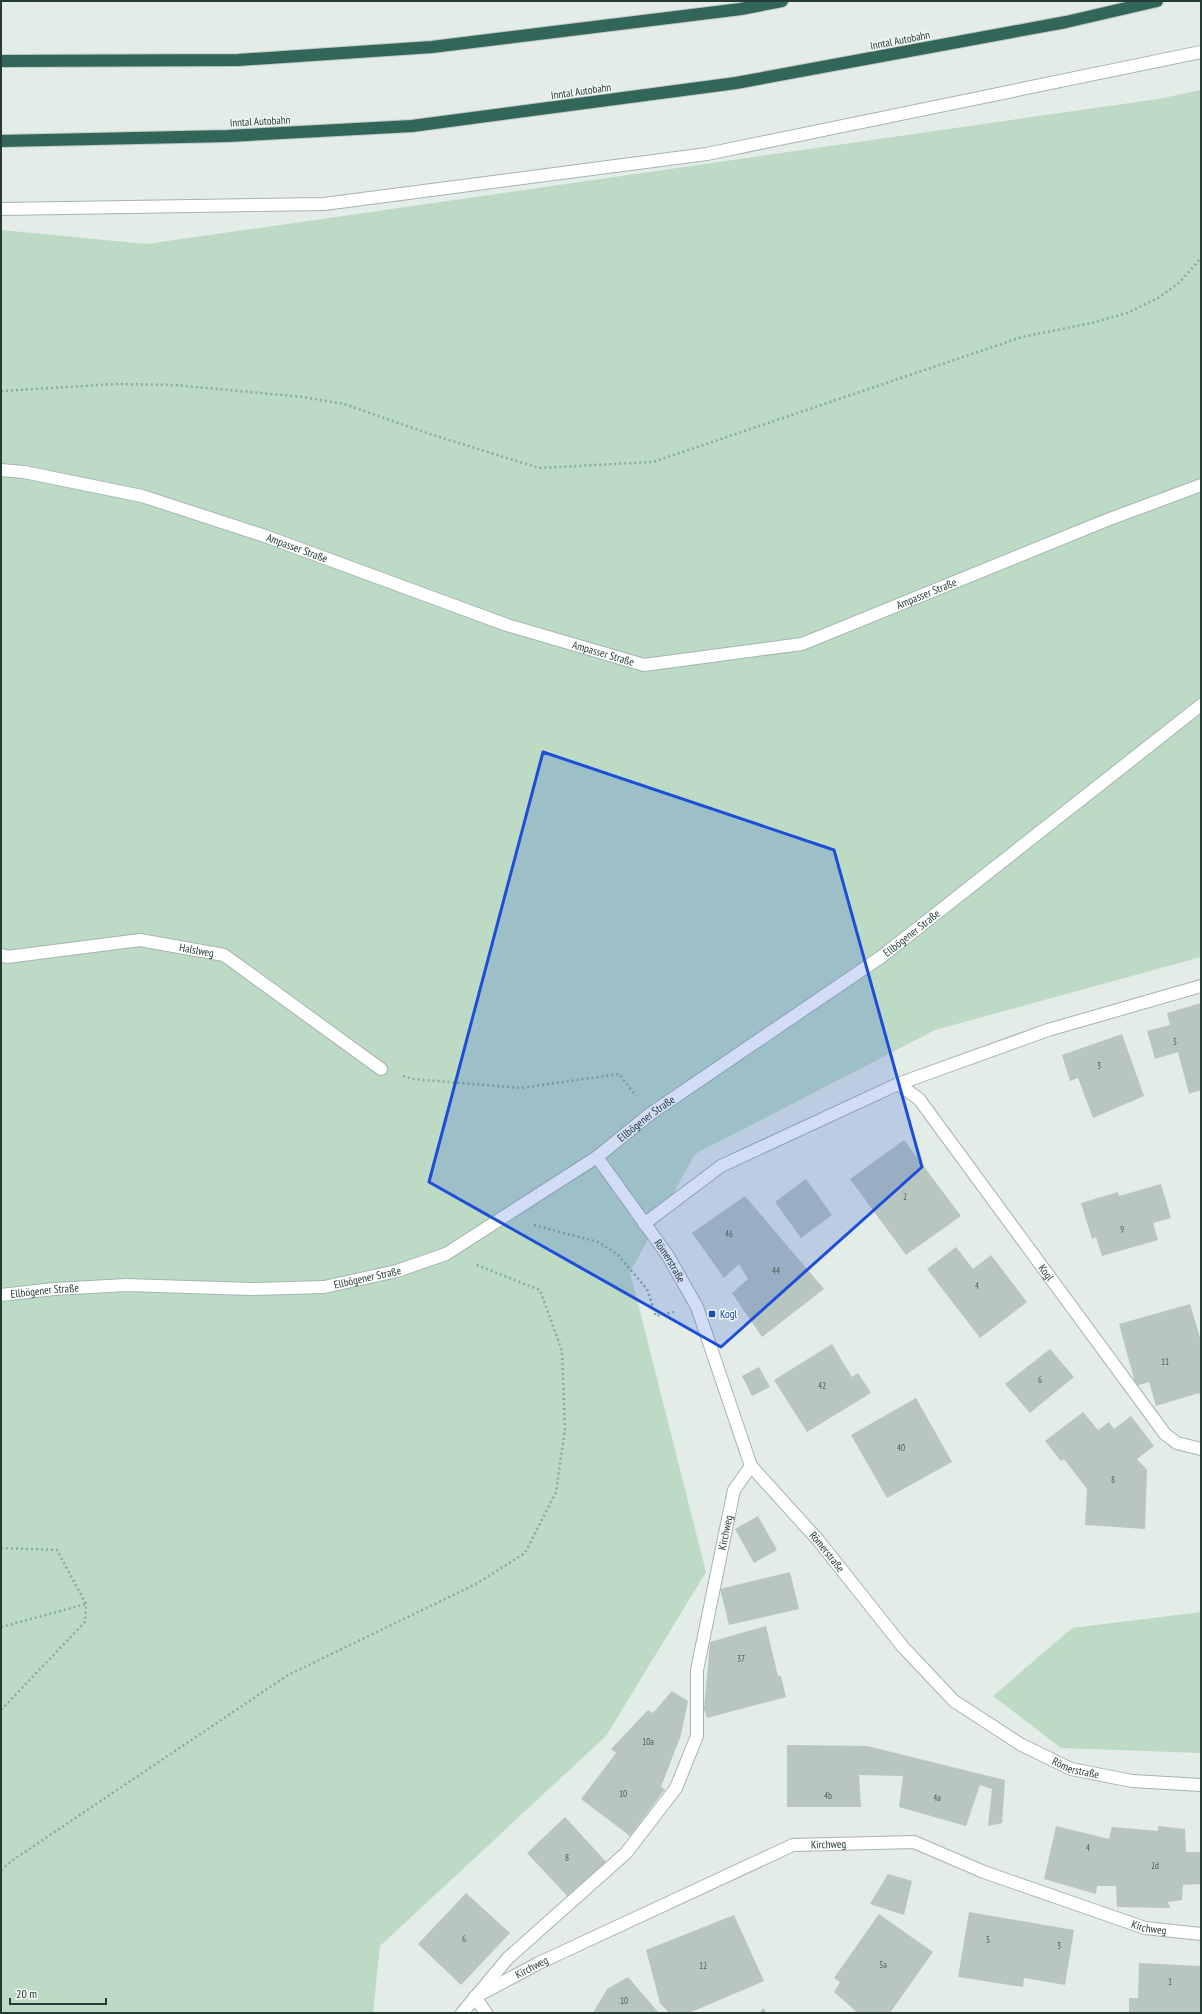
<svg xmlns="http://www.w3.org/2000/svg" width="1202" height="2014" viewBox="0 0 1202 2014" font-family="'PT Sans Narrow',sans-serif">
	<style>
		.green { fill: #bddbc4 }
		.building { fill: #b8c6c0 }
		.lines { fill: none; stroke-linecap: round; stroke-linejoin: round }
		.service-casing { stroke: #a6b4ae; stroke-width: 14 }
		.minor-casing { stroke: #a6b4ae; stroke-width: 14 }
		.tertiary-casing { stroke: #a6b4ae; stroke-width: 14 }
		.secondary-casing { stroke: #a2b7af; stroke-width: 14 }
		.motorway-casing { stroke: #c2c8c6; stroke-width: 14 }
		.path { stroke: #85ad9f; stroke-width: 2.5; stroke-dasharray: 2 3; stroke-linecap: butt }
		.service { stroke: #fff; stroke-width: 12 }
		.minor { stroke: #fff; stroke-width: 12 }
		.tertiary { stroke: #fff; stroke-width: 12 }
		.secondary { stroke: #fff; stroke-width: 12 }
		.motorway { stroke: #316659; stroke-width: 12 }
		.marked { fill: #1d4ed8; fill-opacity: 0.2; stroke: #1d4ed8; stroke-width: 3; stroke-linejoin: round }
		.transit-dot { fill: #1a4fb4; stroke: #f3f8f5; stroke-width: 1.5 }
		.labels { text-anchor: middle; stroke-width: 3; stroke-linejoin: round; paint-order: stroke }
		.number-label { font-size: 9px; fill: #495e57 }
		.street-label { font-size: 11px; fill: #243c34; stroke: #f3f8f5 }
		.transit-label { font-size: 11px; fill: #164399; stroke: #f3f8f5; text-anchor: start }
	</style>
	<rect width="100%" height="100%" fill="#e3ece7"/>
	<g class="green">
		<path d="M1201 90V957L935 1030 695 1154 630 1272 706 1572 606 1736 380 1946 373 2013H1V230L147 244 1158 99Z"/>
		<path d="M1201 1612V1753L1061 1748 993 1696 1072 1628Z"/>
	</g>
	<g class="building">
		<path d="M1201 1003V1090L1189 1094 1178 1052 1155 1059 1147 1031 1170 1025 1167 1013Z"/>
		<path d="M1122 1034 1144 1096 1093 1118 1078 1078 1070 1081 1062 1055Z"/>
		<path d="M904 1140 961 1216 906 1255 850 1179Z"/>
		<path d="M806 1179 832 1215 801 1238 775 1202Z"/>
		<path d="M1161 1184 1171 1218 1153 1223 1158 1240 1102 1256 1096 1237 1092 1239 1081 1203 1118 1192 1119 1196Z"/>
		<path d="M745 1196 824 1289 762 1337 732 1293 748 1279 739 1264 724 1278 692 1233Z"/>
		<path d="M956 1247 973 1269 991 1255 1027 1302 980 1338 927 1269Z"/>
		<path d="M1190 1304 1201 1341V1399L1199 1393 1156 1406 1149 1382 1136 1386 1119 1324Z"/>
		<path d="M832 1344 852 1377 858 1373 871 1393 807 1432 774 1380Z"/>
		<path d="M1050 1349 1074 1377 1030 1413 1005 1384Z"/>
		<path d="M759 1367 770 1387 752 1396 742 1376Z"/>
		<path d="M916 1398 952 1462 887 1498 851 1435Z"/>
		<path d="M1083 1412 1098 1430 1109 1422 1114 1429 1131 1416 1154 1446 1137 1459 1147 1470 1145 1529 1085 1525 1087 1489 1064 1459 1061 1461 1045 1441Z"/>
		<path d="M758 1516 777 1550 754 1563 735 1529Z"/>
		<path d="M790 1572 799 1609 729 1625 720 1589Z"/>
		<path d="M766 1626 778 1676H781L786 1697 707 1718 704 1709 710 1642Z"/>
		<path d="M672 1691 688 1701 681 1735 661 1787 665 1789 630 1836 581 1799 616 1753 611 1749 648 1710 653 1713Z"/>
		<path d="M787 1745 867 1746 1005 1780 1002 1823 988 1826 992 1789 980 1785 966 1826 899 1807 903 1776 859 1775 861 1807H787Z"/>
		<path d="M565 1817 608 1864 570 1899 527 1853Z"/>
		<path d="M1056 1826 1109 1839 1112 1827 1158 1831V1826L1185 1829 1186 1852H1201V1884L1183 1885 1182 1900 1168 1902 1170 1908 1117 1907 1116 1886H1097L1096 1894 1044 1879Z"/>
		<path d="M888 1874 912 1881 904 1915 870 1904Z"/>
		<path d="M466 1893 510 1933 461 1985 418 1944Z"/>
		<path d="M969 1912 1074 1930 1065 1985 1024 1978 1023 1987 958 1977Z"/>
		<path d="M879 1914 933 1952 890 2013H858L834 1992 840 1982 834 1978Z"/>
		<path d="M734 1915 764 1981 689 2013H669L660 2003 646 1950Z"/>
		<path d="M1139 1963 1201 1966V2013H1129V1998H1138Z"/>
		<path d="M628 1977 659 2013H593L607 1989Z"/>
		<path d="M763 2008 767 2013H760Z"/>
	</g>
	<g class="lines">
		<g class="service-casing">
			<g id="service">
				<path d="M1 209 324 204 707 154 1201 52"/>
				<path id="s1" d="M1 955 7 957 140 940 224 955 381 1069"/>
			</g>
		</g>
		<g class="minor-casing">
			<g id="minor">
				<path id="s2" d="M898 1084 919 1099 1165 1434 1177 1443 1201 1449"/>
				<path d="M644 1224 721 1166 898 1084 1048 1030 1201 986"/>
				<path id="s3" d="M475 1997 539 1963 793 1845 914 1842 984 1872 1145 1928 1201 1934"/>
				<path d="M475 1997 486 2013"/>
				<path id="s4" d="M462 2013 508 1958 626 1853 676 1788 697 1736V1670L734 1490 751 1466"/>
			</g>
		</g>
		<g class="tertiary-casing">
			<g id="tertiary">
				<path id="s5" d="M597 1157 668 1256 697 1307 751 1466 818 1540 903 1647 954 1701 1020 1744 1071 1769 1132 1781 1201 1785"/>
			</g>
		</g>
		<g class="secondary-casing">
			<g id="secondary">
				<path id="s6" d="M1 470 24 472 142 496 265 536 507 625 644 665 802 644 1107 520 1201 485"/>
				<path id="s7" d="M1 1295 54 1289 126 1285 251 1289 324 1287 397 1271 446 1254 597 1157 650 1114 881 957 1201 705"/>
			</g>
		</g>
		<g class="motorway-casing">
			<g id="motorway">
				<path d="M1 61 238 60 432 47 741 9 782 1"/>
				<path d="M1 141 228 136 412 126 736 83 1066 22 1157 1"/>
			</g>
		</g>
		<g class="path">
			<path d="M1 391 116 384 175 385 303 397 344 404 433 435 539 468 653 462 1022 337 1092 323 1127 313 1158 298 1179 283 1201 258"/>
			<path d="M403 1076 413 1079 521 1088 619 1074 636 1096"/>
			<path d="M534 1225 598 1242 617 1254 647 1289 656 1316 674 1312"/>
			<path d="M1 1548 57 1550 86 1604 85 1622 1 1710"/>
			<path d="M1 1627 86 1604"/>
			<path d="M1 1870 13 1860 288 1675 476 1584 525 1553 556 1492 565 1429 562 1351 540 1290 474 1264"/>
		</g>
		<use href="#service" class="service"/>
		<use href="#minor" class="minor"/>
		<use href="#tertiary" class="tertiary"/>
		<use href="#secondary" class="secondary"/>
		<use href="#motorway" class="motorway"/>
	</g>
	<path class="marked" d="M543 752 834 850 922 1167 721 1347 429 1182Z"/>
	<rect class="transit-dot" x="708" y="1310" width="8" height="8" rx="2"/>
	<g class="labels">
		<g class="number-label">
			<text x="1175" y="1045">5</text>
			<text x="1099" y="1069">3</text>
			<text x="905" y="1200">2</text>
			<text x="1122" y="1233">9</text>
			<text x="729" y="1237">46</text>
			<text x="776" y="1274">44</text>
			<text x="977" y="1289">4</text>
			<text x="1165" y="1365">11</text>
			<text x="1040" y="1383">6</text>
			<text x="822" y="1389">42</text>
			<text x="901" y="1451">40</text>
			<text x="1113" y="1483">8</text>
			<text x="741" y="1662">37</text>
			<text x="648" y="1745">10a</text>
			<text x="623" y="1797">10</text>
			<text x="828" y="1799">4b</text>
			<text x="937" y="1801">4a</text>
			<text x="1088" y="1851">4</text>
			<text x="567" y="1861">8</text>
			<text x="1155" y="1869">2d</text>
			<text x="464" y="1942">6</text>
			<text x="988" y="1943">5</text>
			<text x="1059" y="1949">3</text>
			<text x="883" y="1968">5a</text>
			<text x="703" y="1969">12</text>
			<text x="1170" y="1985">1</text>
			<text x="624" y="2004">10</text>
		</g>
		<g class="street-label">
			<text transform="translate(900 40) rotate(-11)" y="4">Inntal Autobahn</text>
			<text transform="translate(581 91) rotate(-8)" y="4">Inntal Autobahn</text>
			<text transform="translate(260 121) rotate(-3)" y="4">Inntal Autobahn</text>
			<text dy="4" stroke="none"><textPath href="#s6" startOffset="307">Ampasser Straße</textPath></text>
			<text dy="4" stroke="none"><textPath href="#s6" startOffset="967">Ampasser Straße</textPath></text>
			<text dy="4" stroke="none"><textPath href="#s6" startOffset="631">Ampasser Straße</textPath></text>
			<text dy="4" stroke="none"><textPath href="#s7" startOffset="1016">Ellbögener Straße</textPath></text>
			<text dy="4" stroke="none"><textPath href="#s1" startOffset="198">Halslweg</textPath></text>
			<text dy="4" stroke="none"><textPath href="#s7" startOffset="692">Ellbögener Straße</textPath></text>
			<text dy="4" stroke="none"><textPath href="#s5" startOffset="127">Römerstraße</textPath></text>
			<text dy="4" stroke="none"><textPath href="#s2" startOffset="241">Kogl</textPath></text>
			<text dy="4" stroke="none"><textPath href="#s7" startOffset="368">Ellbögener Straße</textPath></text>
			<text dy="4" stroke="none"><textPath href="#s7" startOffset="44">Ellbögener Straße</textPath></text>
			<text dy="4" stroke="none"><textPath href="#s4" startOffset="574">Kirchweg</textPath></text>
			<text dy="4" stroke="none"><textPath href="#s5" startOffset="463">Römerstraße</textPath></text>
			<text dy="4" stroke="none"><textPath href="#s5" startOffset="799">Römerstraße</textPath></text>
			<text dy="4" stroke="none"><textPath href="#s3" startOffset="388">Kirchweg</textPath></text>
			<text dy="4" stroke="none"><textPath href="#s3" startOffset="724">Kirchweg</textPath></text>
			<text dy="4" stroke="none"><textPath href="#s3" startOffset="64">Kirchweg</textPath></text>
		</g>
		<g class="transit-label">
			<text x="720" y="1318">Kogl</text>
		</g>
	</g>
	<rect width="1202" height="2014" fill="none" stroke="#243c34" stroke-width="4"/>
	<path d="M10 1998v6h96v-6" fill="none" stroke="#243c34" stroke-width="2"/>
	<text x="16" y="1998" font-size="12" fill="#243c34" stroke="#f3f8f5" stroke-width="3" paint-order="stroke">20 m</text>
</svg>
